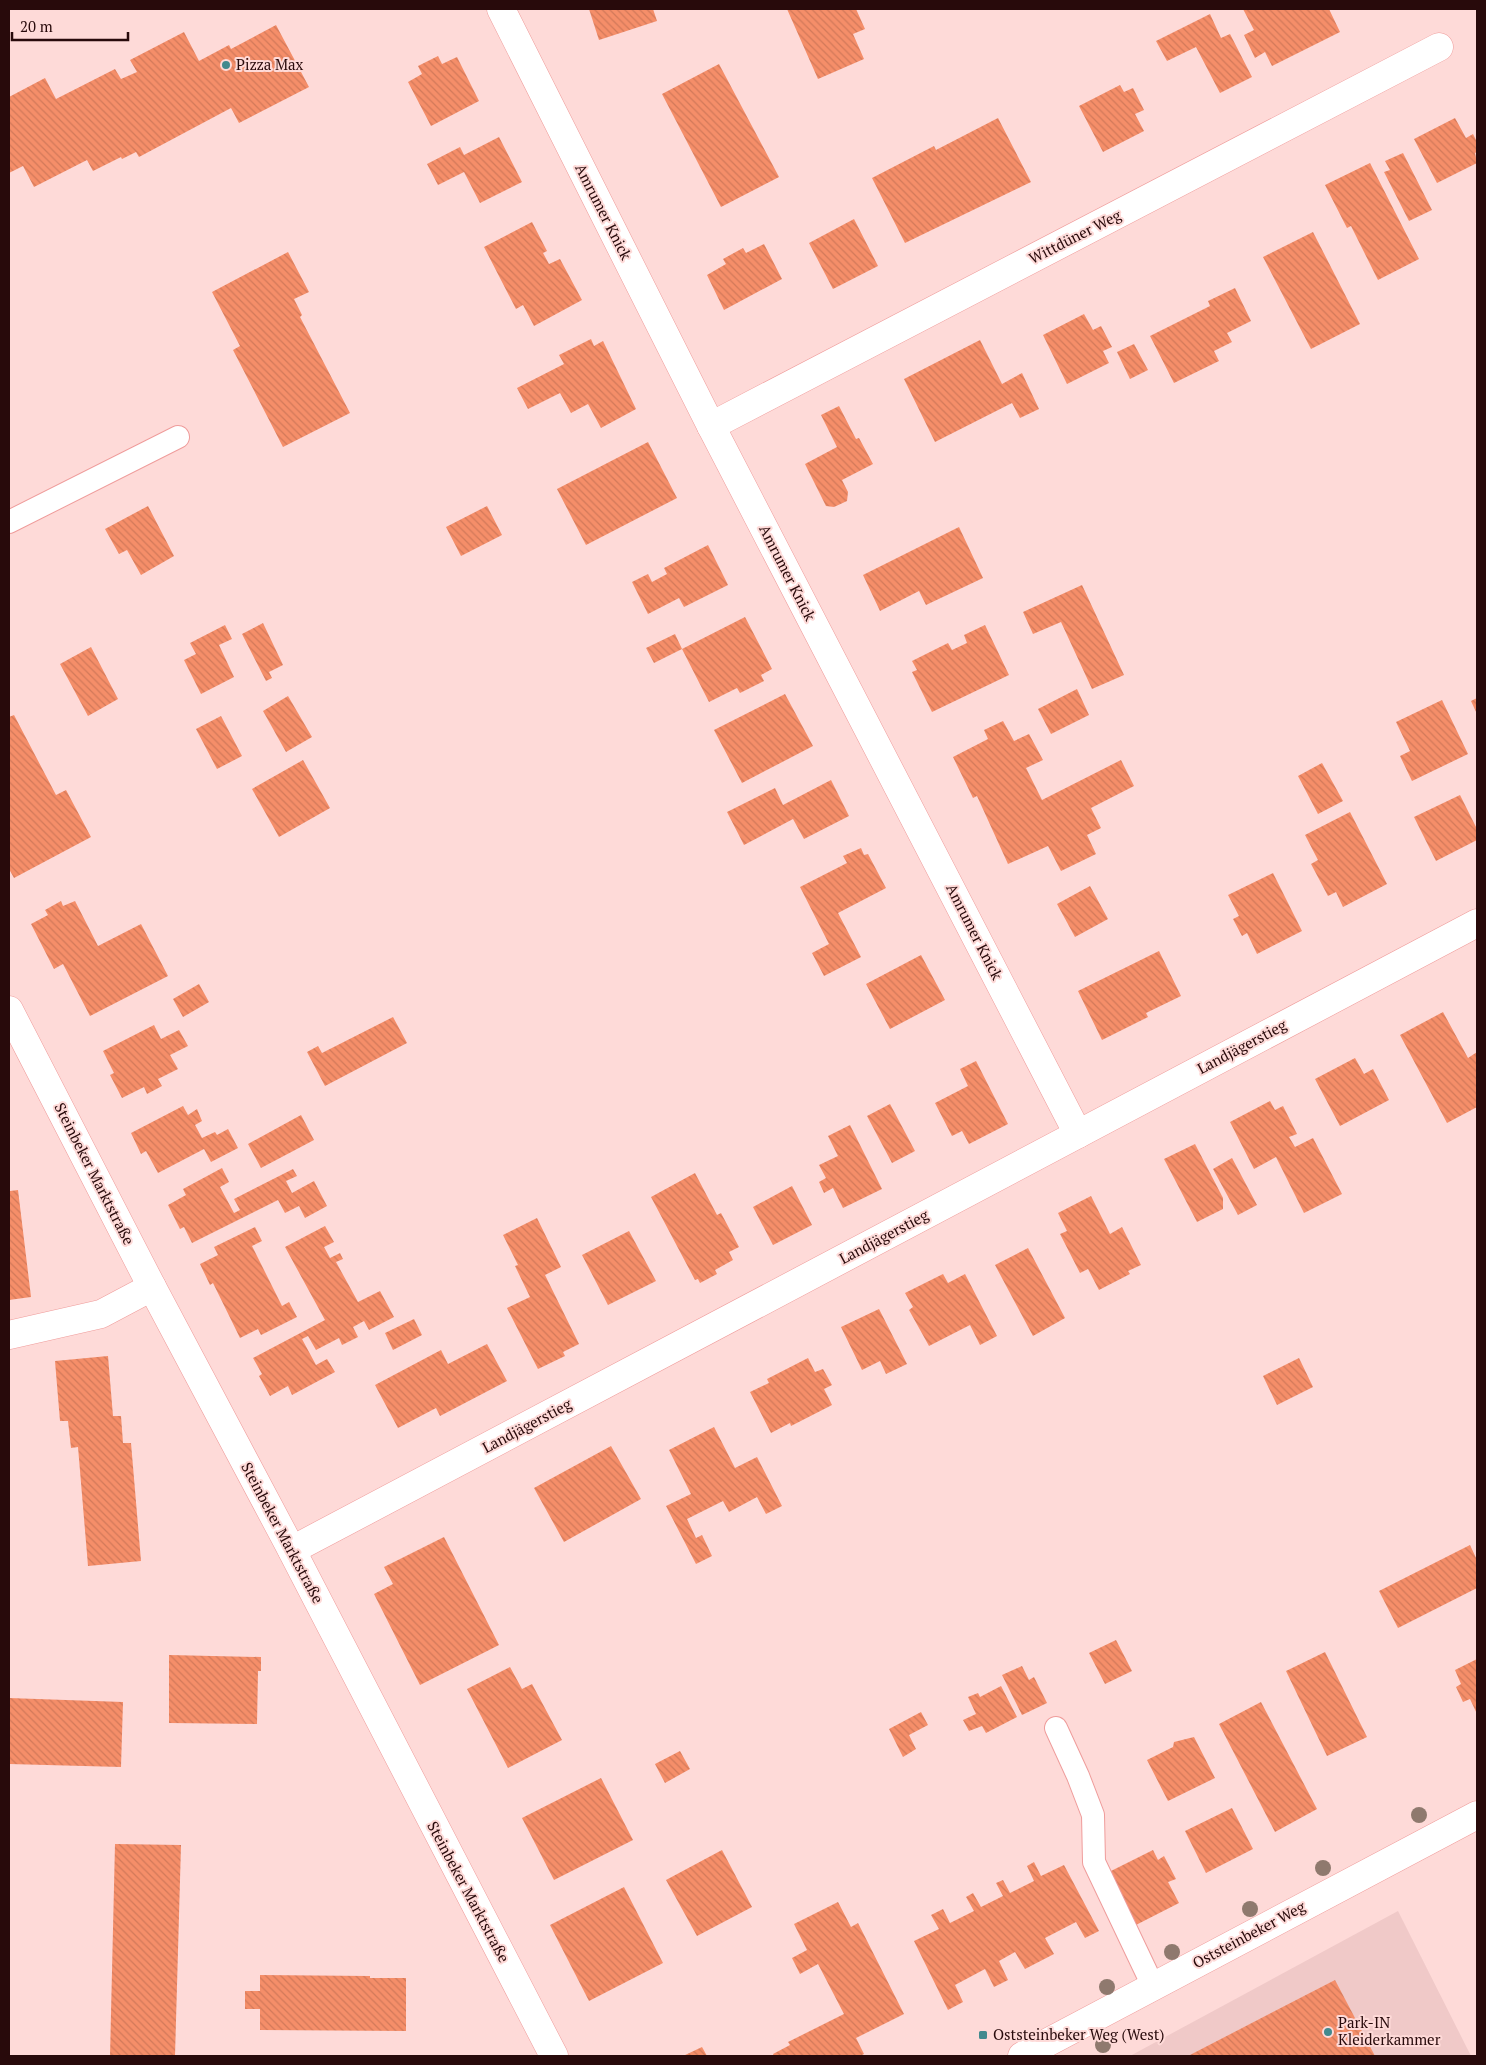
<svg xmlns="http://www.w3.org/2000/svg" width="1486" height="2065" viewBox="0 0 1486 2065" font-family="'PT Serif',serif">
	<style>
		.built { fill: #f0c9c8 }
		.building { fill: url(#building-back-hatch) }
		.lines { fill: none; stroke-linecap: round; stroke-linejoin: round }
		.service-casing { stroke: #ef9c9b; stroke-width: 24 }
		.minor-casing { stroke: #ef9c9b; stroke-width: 29 }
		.tertiary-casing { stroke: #ef9c9b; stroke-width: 29 }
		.service { stroke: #fff; stroke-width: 22 }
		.minor { stroke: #fff; stroke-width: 28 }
		.tertiary { stroke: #fff; stroke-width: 28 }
		.tree { fill: #8f796e }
		.poi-dot { fill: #428a8e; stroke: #fedad8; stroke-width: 2 }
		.labels { text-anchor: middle; stroke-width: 4; stroke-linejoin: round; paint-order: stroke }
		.poi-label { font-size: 15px; fill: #280a0b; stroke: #fedad8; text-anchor: start }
		.street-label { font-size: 15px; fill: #280a0b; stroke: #fedad8 }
	</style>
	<defs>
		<pattern id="building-back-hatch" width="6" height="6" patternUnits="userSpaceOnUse" patternTransform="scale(1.25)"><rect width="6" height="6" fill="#f58e69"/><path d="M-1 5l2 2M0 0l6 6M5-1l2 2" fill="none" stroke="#d2795a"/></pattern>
	</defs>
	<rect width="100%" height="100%" fill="#fedad8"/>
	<path class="built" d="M1398 1911 1471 2056H1130Z"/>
	<g class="building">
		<path d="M589 9H653L657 21 599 40Z"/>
		<path d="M787 9H856L865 29 853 34 864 59 818 79Z"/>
		<path d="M1243 9H1292L1293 10 1296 9H1329L1340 32 1272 66 1265 52 1255 58 1244 35 1254 30Z"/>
		<path d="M1210 14 1221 38 1230 34 1252 77 1220 93 1196 47 1167 61 1156 41Z"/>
		<path d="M276 25 309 87 239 123 231 108 139 157 136 152 122 159 121 157 93 171 87 160 34 187 23 166 9 173V97L45 78 56 99 115 69 121 79 137 72 130 60 184 32 199 61 229 45 231 49Z"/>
		<path d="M438 56 442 64 457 57 479 101 431 126 408 82 422 74 418 66Z"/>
		<path d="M719 64 779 177 721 207 662 94Z"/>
		<path d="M1120 85 1124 92 1133 88 1144 110 1135 114 1144 131 1103 152 1079 106Z"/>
		<path d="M998 118 1031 182 905 243 872 178 934 146 936 150Z"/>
		<path d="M1455 118 1466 138 1473 134 1477 142V152L1475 153 1477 163 1437 183 1414 139Z"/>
		<path d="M499 137 522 182 480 203 464 172 438 185 427 164 460 147 464 155Z"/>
		<path d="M1403 153 1432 210 1409 221 1384 172 1390 170 1385 161Z"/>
		<path d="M1370 163 1419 259 1378 280 1351 226 1347 228 1325 185Z"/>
		<path d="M854 219 878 266 833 289 809 243Z"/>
		<path d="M532 222 547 251 543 253 549 264 560 259 582 300 534 326 523 305 516 309 484 247Z"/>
		<path d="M1313 232 1360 324 1311 349 1263 257Z"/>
		<path d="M764 244 782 279 724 310 707 275 726 264 723 259 743 248 746 253Z"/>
		<path d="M288 252 309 292 294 299 302 315 300 317 350 413 283 447 233 350 240 346 212 292Z"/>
		<path d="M1235 288 1251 321 1227 333 1232 342 1214 351 1219 361 1174 383 1150 336 1210 306 1208 301Z"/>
		<path d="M1084 314 1093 330 1101 326 1112 347 1103 351 1109 363 1067 384 1043 335Z"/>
		<path d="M591 339 594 346 603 341 636 409 601 428 588 404 571 413 560 393 528 409 517 388 564 364 559 355Z"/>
		<path d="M980 340 1002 384 1022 373 1039 409 1020 418 1012 403 935 442 904 379Z"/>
		<path d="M1134 344 1148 370 1130 379 1117 352Z"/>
		<path d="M839 406 856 439 859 438 873 464 842 480 848 492 847 501 834 507 826 506 805 464 837 447 821 415Z"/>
		<path d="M648 442 677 498 586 545 557 489Z"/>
		<path d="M148 506 174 556 141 575 127 550 119 554 105 529Z"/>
		<path d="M487 506 502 535 461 556 446 527Z"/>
		<path d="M959 527 983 578 926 605 919 591 880 611 863 575Z"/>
		<path d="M708 545 728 585 684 607 679 598 648 614 632 582 648 574 652 582 667 574 664 568Z"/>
		<path d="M1082 585 1124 675 1092 689 1061 622 1033 634 1023 612Z"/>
		<path d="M745 617 772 669 761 675 764 681 740 693 737 688 709 702 682 649Z"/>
		<path d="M263 623 283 665 269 672 272 678 266 681 242 634Z"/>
		<path d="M225 625 232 639 219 645 234 677 201 694 184 660 196 654 190 643Z"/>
		<path d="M985 625 1009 675 932 712 912 672 917 670 912 661 948 643 952 650 967 643 964 635Z"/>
		<path d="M675 634 682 649 654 663 646 648Z"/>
		<path d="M91 647 118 699 88 716 60 664Z"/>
		<path d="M1077 689 1089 715 1051 734 1038 709Z"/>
		<path d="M785 694 813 746 742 783 714 730Z"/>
		<path d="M288 696 312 737 286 752 263 711Z"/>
		<path d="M1477 698V714L1471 701Z"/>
		<path d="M1442 700 1468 754 1412 781 1400 756 1410 751 1396 722Z"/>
		<path d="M14 715 56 795 66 790 91 837 14 878 9 869V717Z"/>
		<path d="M221 716 242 756 217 769 196 729Z"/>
		<path d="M1003 721 1014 741 1029 734 1043 760 1026 768 1042 800 1121 760 1134 786 1091 808 1101 828 1087 835 1096 854 1061 871 1048 846 1008 864 977 796 973 798 953 757 988 739 984 730Z"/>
		<path d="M303 760 330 808 279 837 252 789Z"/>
		<path d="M1322 763 1343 801 1318 814 1298 776Z"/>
		<path d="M831 780 849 816 804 839 793 819 744 845 727 812 775 788 783 805Z"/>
		<path d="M1460 795 1477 829V840L1436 861 1414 817Z"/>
		<path d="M1350 812 1387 884 1343 907 1336 892 1328 896 1311 864 1318 860 1305 835Z"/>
		<path d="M861 848 864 855 868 854 886 888 838 913 861 957 824 976 812 953 829 944 800 887 847 863 843 856Z"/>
		<path d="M1273 873 1302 931 1257 954 1247 933 1242 936 1233 919 1239 916 1228 895Z"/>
		<path d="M1090 886 1108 919 1075 937 1057 904Z"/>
		<path d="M61 901 63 906 75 901 98 946 141 924 168 976 90 1016 63 964 54 969 31 924 48 915 45 910Z"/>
		<path d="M1159 951 1181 996 1146 1013 1148 1017 1102 1040 1078 991Z"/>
		<path d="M921 955 945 1000 890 1029 866 984Z"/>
		<path d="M199 984 209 1002 183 1017 173 999Z"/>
		<path d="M1443 1012 1468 1058 1477 1052V1107L1447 1123 1400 1035Z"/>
		<path d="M393 1017 407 1043 325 1086 307 1052 318 1046 322 1053Z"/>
		<path d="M154 1025 161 1039 179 1030 188 1046 170 1055 178 1069 158 1079 162 1086 147 1094 144 1087 122 1098 110 1075 114 1073 103 1051Z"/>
		<path d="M1355 1058 1364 1074 1373 1069 1389 1100 1340 1126 1315 1079Z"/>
		<path d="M976 1061 1008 1124 969 1144 962 1131 952 1136 935 1103 968 1086 960 1069Z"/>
		<path d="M1270 1101 1275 1110 1283 1106 1297 1134 1289 1137 1295 1147 1313 1138 1342 1194 1304 1213 1276 1157 1254 1169 1230 1122Z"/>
		<path d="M890 1104 915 1151 892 1163 867 1116Z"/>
		<path d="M183 1106 188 1115 197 1109 202 1121 195 1125 202 1138 215 1132 217 1135 228 1129 238 1148 211 1162 204 1149 158 1173 146 1151 141 1154 131 1133Z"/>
		<path d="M301 1115 314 1140 261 1168 248 1144Z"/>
		<path d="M850 1125 882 1189 843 1208 833 1188 824 1193 819 1182 826 1178 819 1165 838 1156 828 1136Z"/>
		<path d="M1195 1144 1223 1198V1209L1197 1222 1164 1159Z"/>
		<path d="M1232 1158 1257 1205 1238 1215 1213 1169Z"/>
		<path d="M222 1168 229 1182 220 1187 234 1213 240 1210 234 1199 293 1169 297 1176 286 1181 292 1193 314 1181 327 1206 305 1218 299 1206 285 1213 278 1200 192 1243 184 1227 180 1229 168 1205 186 1195 183 1189Z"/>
		<path d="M695 1173 717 1215 721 1213 739 1247 729 1252 733 1260 715 1270 717 1274 700 1283 698 1279 695 1280 651 1197Z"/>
		<path d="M9 1186 10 1191 18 1190 31 1297 9 1300Z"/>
		<path d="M792 1186 812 1225 773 1245 753 1207Z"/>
		<path d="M1091 1196 1110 1234 1122 1227 1141 1265 1128 1271 1130 1274 1099 1290 1088 1269 1080 1273 1060 1234 1067 1231 1058 1213Z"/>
		<path d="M537 1218 561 1267 545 1275 579 1344 563 1352 565 1356 538 1369 507 1308 530 1297 515 1266 518 1265 503 1235Z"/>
		<path d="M325 1226 334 1242 324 1247 330 1258 340 1253 343 1259 336 1262 358 1302 380 1291 394 1317 369 1330 364 1321 353 1327 358 1337 342 1345 339 1338 316 1350 308 1336 302 1339 316 1365 327 1359 335 1372 292 1395 288 1386 270 1396 259 1376 262 1374 253 1358 325 1320 285 1247Z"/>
		<path d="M255 1227 262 1241 252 1246 282 1306 289 1302 297 1317 261 1335 258 1329 240 1338 213 1283 210 1285 200 1264 218 1255 214 1247Z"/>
		<path d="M629 1231 656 1281 608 1305 582 1255Z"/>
		<path d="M1028 1248 1065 1318 1033 1336 995 1265Z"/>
		<path d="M943 1274 948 1283 965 1274 997 1336 980 1345 970 1325 929 1346 909 1310 913 1307 905 1293Z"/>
		<path d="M879 1309 907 1364 886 1374 880 1361 862 1370 841 1327Z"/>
		<path d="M414 1319 422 1335 393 1350 385 1333Z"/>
		<path d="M487 1344 507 1381 440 1416 436 1408 398 1428 375 1385 441 1350 448 1364Z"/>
		<path d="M108 1356 113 1416H121L123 1443H131L141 1561 88 1566 78 1447 71 1448 68 1421H60L55 1361Z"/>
		<path d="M808 1358 815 1372 823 1369 832 1385 824 1389 832 1405 791 1426 790 1423 771 1433 750 1392 769 1383 767 1379Z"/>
		<path d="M1299 1358 1313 1387 1277 1405 1263 1376Z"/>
		<path d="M714 1427 735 1468 757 1457 782 1506 766 1514 757 1497 729 1512 723 1501 687 1519 696 1538 702 1535 712 1556 696 1564 666 1506 691 1494 669 1450Z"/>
		<path d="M611 1446 641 1499 564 1542 534 1488Z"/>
		<path d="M444 1537 499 1645 420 1685 374 1594 393 1584 384 1567Z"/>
		<path d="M1470 1545 1477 1560V1588L1398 1628 1379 1591Z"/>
		<path d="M1116 1640 1132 1671 1105 1684 1089 1653Z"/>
		<path d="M1325 1652 1367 1737 1327 1756 1286 1671Z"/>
		<path d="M169 1655 261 1657V1671H258L257 1724 169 1723Z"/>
		<path d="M1477 1659V1714L1470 1699 1463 1702 1456 1687 1461 1684 1455 1670Z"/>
		<path d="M1022 1666 1029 1680 1034 1677 1047 1703 1022 1715 1002 1675Z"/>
		<path d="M510 1667 522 1689 532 1684 562 1740 508 1768 467 1689Z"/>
		<path d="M1001 1686 1017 1717 986 1733 982 1726 969 1731 963 1720 976 1714 968 1697 978 1693 980 1697Z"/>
		<path d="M9 1698 123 1702 121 1767 9 1764Z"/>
		<path d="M1261 1702 1317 1809 1275 1832 1219 1724Z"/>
		<path d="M921 1712 928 1725 909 1735 916 1749 903 1757 889 1729Z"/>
		<path d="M1194 1737 1215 1778 1168 1801 1147 1760 1173 1747 1174 1742Z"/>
		<path d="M680 1751 690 1769 665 1783 655 1764Z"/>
		<path d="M601 1778 633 1840 554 1880 522 1818Z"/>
		<path d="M1232 1808 1253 1849 1206 1873 1185 1831Z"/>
		<path d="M115 1844 181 1845 175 2056H110Z"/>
		<path d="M722 1850 752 1907 697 1936 666 1880Z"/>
		<path d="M1153 1850 1158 1860 1164 1856 1176 1879 1168 1882 1179 1903 1132 1927 1105 1874Z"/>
		<path d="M1034 1862 1041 1876 1064 1865 1099 1931 1085 1938 1076 1922 1045 1938 1054 1954 1025 1969 1015 1952 999 1961 1008 1980 994 1987 985 1969 955 1985 963 2002 948 2010 914 1941 939 1929 931 1915 943 1909 950 1923 974 1911 966 1897 973 1893 981 1907 1003 1896 996 1883 1003 1880 1010 1893 1034 1881 1027 1866Z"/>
		<path d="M624 1887 663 1963 589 2001 550 1925Z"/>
		<path d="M838 1902 851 1927 858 1923 904 2014 856 2038 864 2054 860 2056H774L773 2054 790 2045 788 2042 844 2014 818 1964 800 1974 792 1958 807 1950 794 1924Z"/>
		<path d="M260 1975 370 1976V1978H406V2031L260 2030V2009H245V1991H260Z"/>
		<path d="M1335 1980 1375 2056H1188Z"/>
		<path d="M702 2047 707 2056H683Z"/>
	</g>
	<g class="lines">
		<g class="service-casing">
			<g id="service">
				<path d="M9 522 178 437"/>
				<path d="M1056 1728 1078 1776 1093 1815 1094 1862 1153 1986"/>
			</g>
		</g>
		<g class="minor-casing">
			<g id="minor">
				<path d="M501 9 711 426 1078 1134"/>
				<path d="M711 426 1439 47"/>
				<path d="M9 1335 101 1314 152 1287"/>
				<path d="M292 1550 1477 923"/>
			</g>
		</g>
		<g class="tertiary-casing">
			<g id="tertiary">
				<path d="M9 1010 152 1287 288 1543 554 2056"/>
				<path d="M1022 2056 1477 1815"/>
			</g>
		</g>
		<use href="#service" class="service"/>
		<use href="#minor" class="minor"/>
		<use href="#tertiary" class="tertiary"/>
	</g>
	<g class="tree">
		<circle cx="1419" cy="1815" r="8"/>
		<circle cx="1323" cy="1868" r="8"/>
		<circle cx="1250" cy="1909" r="8"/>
		<circle cx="1172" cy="1952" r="8"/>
		<circle cx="1107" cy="1987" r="8"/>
		<circle cx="1103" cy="2045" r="8"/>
	</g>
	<g class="poi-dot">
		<circle cx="226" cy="65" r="5"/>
		<circle cx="1328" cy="2032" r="5"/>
		<rect x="978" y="2030" width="10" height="10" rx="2.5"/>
	</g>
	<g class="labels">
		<g class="poi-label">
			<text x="236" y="70">Pizza Max</text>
			<text x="1338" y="2028">Park-IN<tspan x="1338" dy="17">Kleiderkammer</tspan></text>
			<text x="993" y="2040">Oststeinbeker Weg (West)</text>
		</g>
		<g class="street-label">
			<text transform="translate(603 212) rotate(63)" y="5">Amrumer Knick</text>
			<text transform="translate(1075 237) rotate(-27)" y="5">Wittdüner Weg</text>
			<text transform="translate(787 573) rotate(63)" y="5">Amrumer Knick</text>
			<text transform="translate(974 932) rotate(63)" y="5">Amrumer Knick</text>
			<text transform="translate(1242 1047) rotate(-28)" y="5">Landjägerstieg</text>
			<text transform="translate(94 1174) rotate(63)" y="5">Steinbeker Marktstraße</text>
			<text transform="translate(884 1237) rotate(-28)" y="5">Landjägerstieg</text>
			<text transform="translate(527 1426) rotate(-28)" y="5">Landjägerstieg</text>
			<text transform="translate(282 1533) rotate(62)" y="5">Steinbeker Marktstraße</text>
			<text transform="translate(468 1892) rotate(62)" y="5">Steinbeker Marktstraße</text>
			<text transform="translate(1249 1935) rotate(-28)" y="5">Oststeinbeker Weg</text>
		</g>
	</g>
	<rect width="1486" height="2065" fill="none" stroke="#280a0b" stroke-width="20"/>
	<path d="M12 32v8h116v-8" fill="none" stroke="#280a0b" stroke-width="2.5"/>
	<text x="20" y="32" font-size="15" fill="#280a0b" stroke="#fedad8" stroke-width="4" paint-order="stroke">20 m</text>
</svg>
